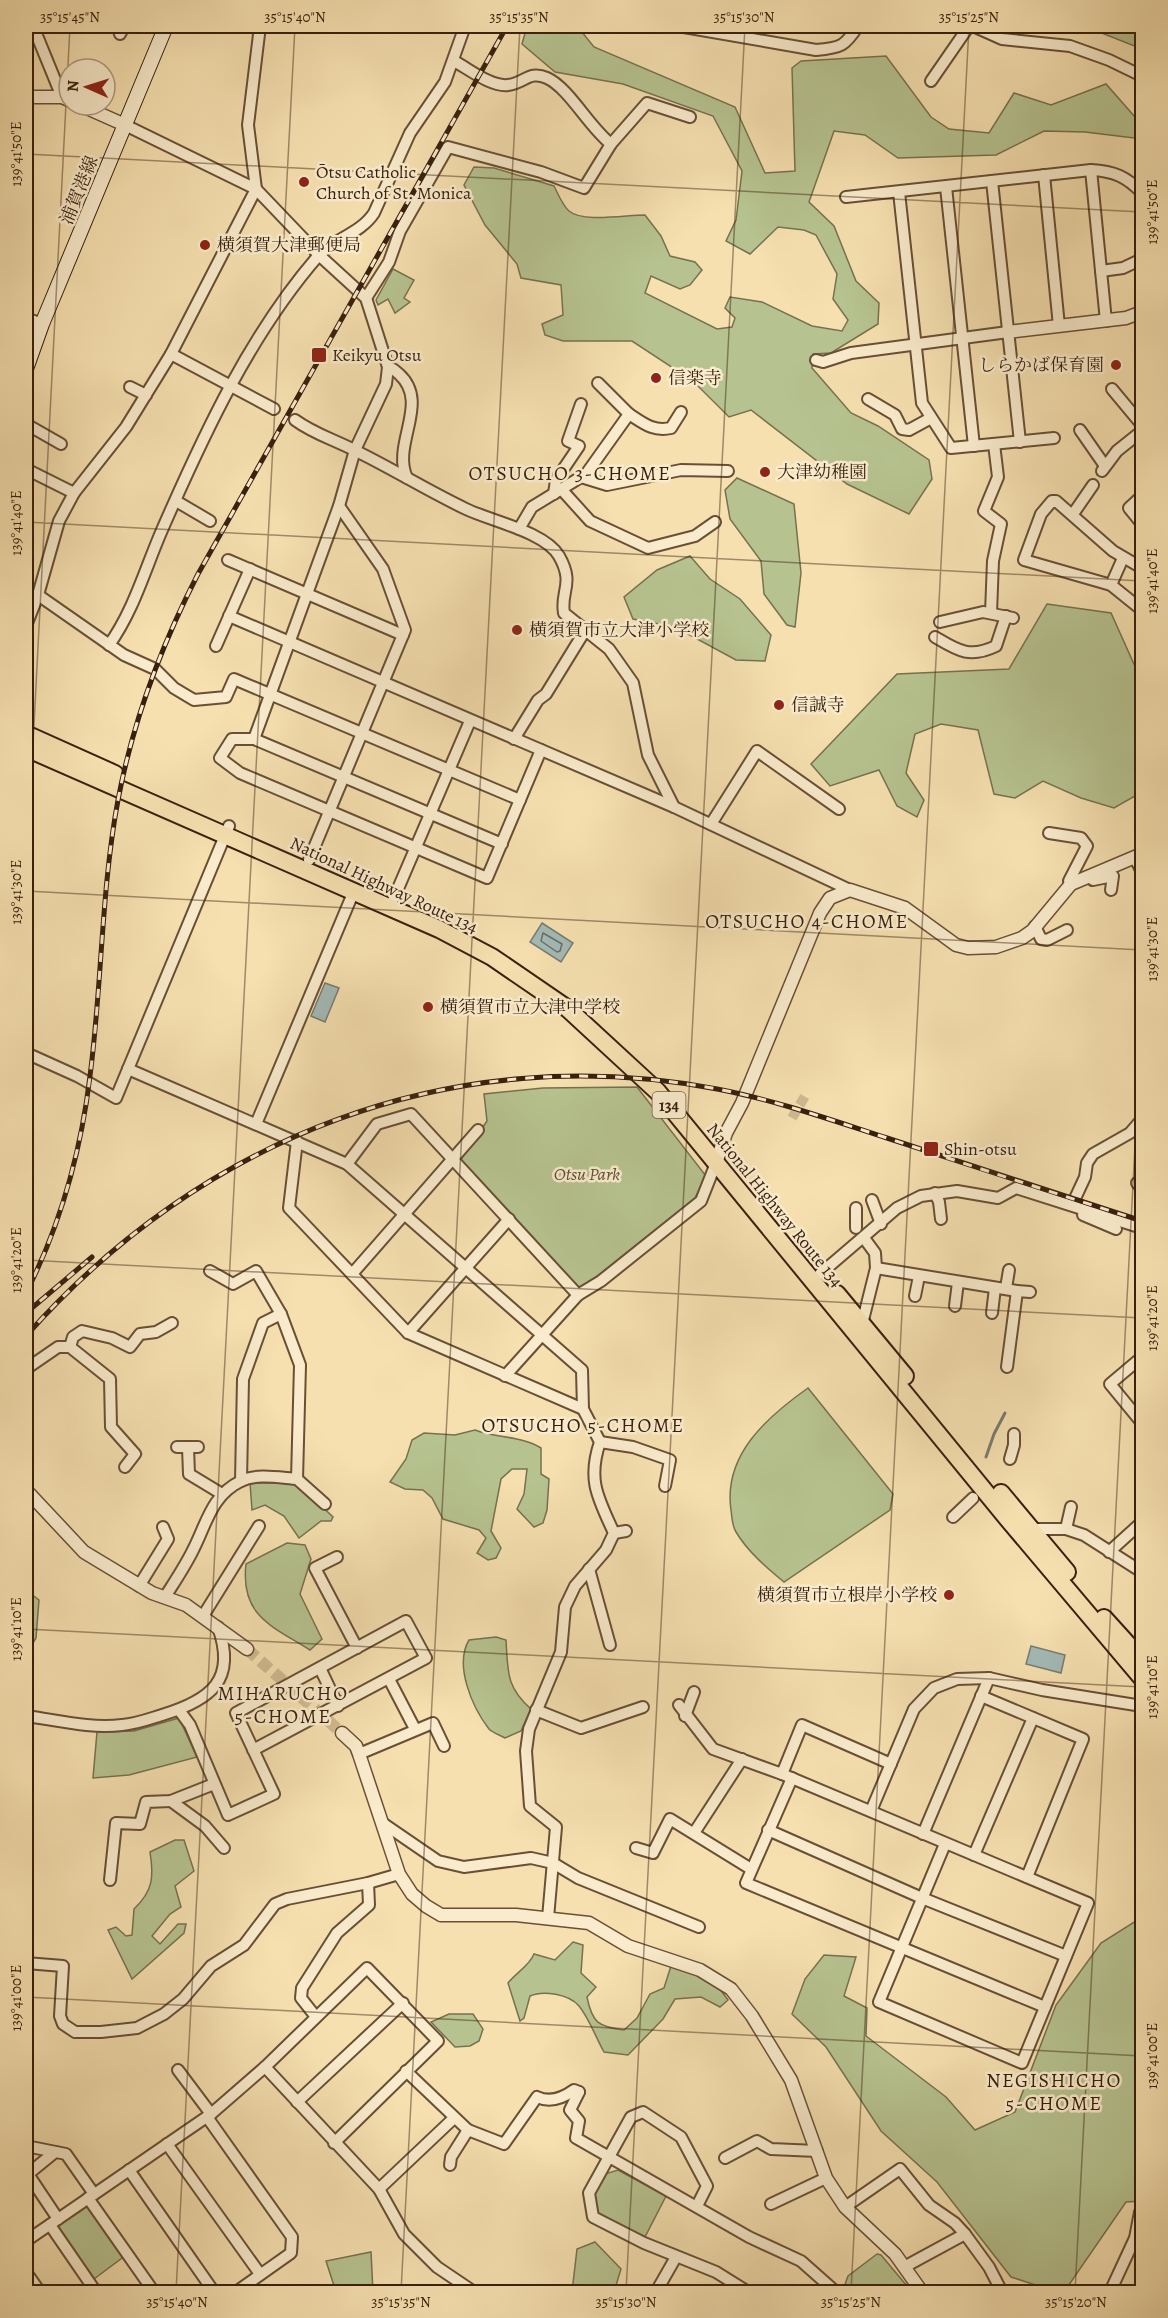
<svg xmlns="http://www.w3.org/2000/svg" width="1168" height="2318" viewBox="0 0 1168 2318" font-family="Alegreya,'Noto Serif JP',serif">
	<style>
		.green { fill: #b6c390; stroke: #77714f; stroke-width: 1.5 }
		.water { fill: #a3bab7; stroke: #787c73; stroke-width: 1.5 }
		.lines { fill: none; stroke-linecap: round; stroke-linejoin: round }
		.shore { stroke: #6e6c62; stroke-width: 1.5 }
		.stream { stroke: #787c73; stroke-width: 3 }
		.minor-tunnel { stroke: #d0b990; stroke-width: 10; stroke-dasharray: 10 5; stroke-linecap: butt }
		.tertiary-tunnel { stroke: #d0b990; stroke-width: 12; stroke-dasharray: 12 6; stroke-linecap: butt }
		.minor-casing { stroke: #684f36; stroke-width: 14 }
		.tertiary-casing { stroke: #684f36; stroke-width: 15 }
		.secondary-casing { stroke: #381f0e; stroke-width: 16 }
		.trunk-casing { stroke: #381f0e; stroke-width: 20 }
		.minor { stroke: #f9ebcc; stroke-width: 10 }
		.tertiary { stroke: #f9ebcc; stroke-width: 12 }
		.secondary { stroke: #f9ebcc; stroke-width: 14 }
		.trunk { stroke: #f6e0b0; stroke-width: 16 }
		.rail-casing { stroke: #381f0e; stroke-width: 5 }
		.rail { stroke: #f9ebcc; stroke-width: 3; stroke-dasharray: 9; stroke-linecap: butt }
		.ticks { fill: none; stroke: #381f0e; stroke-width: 1.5; stroke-opacity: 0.45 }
		.poi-dot { fill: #8f2418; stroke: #f9ebcc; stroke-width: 2 }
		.labels { text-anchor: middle; stroke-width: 5; stroke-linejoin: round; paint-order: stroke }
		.shield { fill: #f9ebcc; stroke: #725c47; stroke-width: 1.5 }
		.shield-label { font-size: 16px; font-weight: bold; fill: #381f0e }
		.poi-label { font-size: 18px; fill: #381f0e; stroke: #f9ebcc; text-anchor: start }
		.street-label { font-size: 18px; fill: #381f0e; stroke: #f9ebcc }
		.park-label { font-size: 18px; font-style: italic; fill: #5e5035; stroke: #f9ebcc }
		.neighbourhood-label { font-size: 20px; letter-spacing: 1.5px; fill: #381f0e; stroke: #f9ebcc }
		.neatline { fill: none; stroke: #381f0e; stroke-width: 2 }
		.ticks-label { font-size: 15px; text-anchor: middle; fill: #381f0e }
	</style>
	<rect width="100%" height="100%" fill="#f6e0b0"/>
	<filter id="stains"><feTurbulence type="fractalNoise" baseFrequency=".00333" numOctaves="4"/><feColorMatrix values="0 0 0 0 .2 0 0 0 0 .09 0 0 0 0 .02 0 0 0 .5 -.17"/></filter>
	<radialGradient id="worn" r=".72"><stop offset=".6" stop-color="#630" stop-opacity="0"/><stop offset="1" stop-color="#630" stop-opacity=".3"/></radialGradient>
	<g class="green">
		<path d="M527 26H577L594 47 735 107 765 173 795 171 792 68 801 61 886 56 931 117 949 129 989 133 1014 93 1051 105 1106 84 1142 125V139L1085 132 1044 131 996 155 898 158 865 135 834 131 809 202 834 226 856 281 879 303 878 324 831 353 813 354 812 368 851 413 878 426 929 460 932 479 909 514 847 484 751 410 729 417 693 381 632 341H563L545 335 542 324 563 315 561 285 521 278 517 264 485 225 464 185 474 167 494 168 554 186C558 194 563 206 569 211 583 223 626 215 645 215L661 236 670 256 695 262 702 270 690 285 680 289 651 276 645 293 717 329 732 327 735 318 725 308 730 297 762 302 812 326 842 331 848 320 833 299 837 274 816 235 804 230 778 227 750 254 726 241 736 220 742 171 713 116 623 84 555 72 522 44Z"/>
		<path d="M1084 26H1142V49Z"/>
		<path d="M393 269 414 280 404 298 410 302 395 313 388 299 378 305 376 300Z"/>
		<path d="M737 478 794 504 801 573 795 627 787 625 764 594 761 561 730 519 725 490Z"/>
		<path d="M690 556 710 579 740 599 771 635 765 661 736 660 675 627 633 619 624 597 657 570Z"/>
		<path d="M1047 604 1111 613 1142 682V792L1114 808 1081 798 1043 781 1015 798 994 794 978 730 941 724 915 734 906 773 924 800 917 817 897 806 879 770 830 786 811 764 897 674 1009 669Z"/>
		<path d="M637 1087 706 1176 695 1198 576 1293 460 1161 487 1121 484 1094 543 1088Z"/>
		<path d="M808 1388 893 1494 890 1510 784 1582C766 1567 748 1552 736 1532 732 1526 732 1517 731 1510 723 1455 767 1417 808 1388Z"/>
		<path d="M475 1430C496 1438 522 1436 541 1448V1474L549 1479 547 1510 543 1523 534 1527 517 1509 524 1494 527 1469H512L501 1479 491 1531 501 1548 496 1558 488 1560 477 1553 486 1538 479 1530 443 1519 432 1498 423 1490 405 1489 390 1482 406 1459 412 1440 424 1433 455 1435Z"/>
		<path d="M250 1483H297L333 1517 331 1521H321L299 1538 284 1516 265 1505 252 1510Z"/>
		<path d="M287 1543 305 1545 311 1559 300 1594 322 1639 310 1650C272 1626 240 1616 246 1564Z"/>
		<path d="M26 1590 39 1600 36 1638 26 1655Z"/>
		<path d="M496 1637 506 1640C508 1672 506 1687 531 1709L521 1731 505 1738C500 1735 493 1733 489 1729 472 1707 454 1665 469 1640Z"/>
		<path d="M179 1718 197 1757 129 1775 93 1778 97 1732 134 1731Z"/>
		<path d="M175 1840H184L194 1871 175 1886 181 1907 170 1914 152 1936 160 1944 178 1924H186L184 1933 132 1979 108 1930 116 1927 126 1936 132 1935 134 1909C153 1891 154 1877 150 1852Z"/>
		<path d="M1142 1917V2201L1126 2202 1064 2292H1057L1011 2277 937 2182 881 2131 826 2047 792 2014 805 1979 824 1955 856 1957 844 1996 867 2008 866 2036 946 2097 975 2130 1015 2112 1056 2005 1101 1943Z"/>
		<path d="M573 1942 583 1945 581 1973 596 1987 587 1997C592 2023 599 2027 624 2030L637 2018 650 1994 664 1988 671 1966 713 1980 728 2000 720 2007 701 1997 675 1999 663 2019 628 2055 604 2052C596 2038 589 2018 579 2006 569 1994 543 1990 530 1996L524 2018 520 2021 508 1983C516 1973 530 1965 534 1954L555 1960Z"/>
		<path d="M449 2014H473L483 2029 479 2041 470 2046 455 2047 431 2022Z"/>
		<path d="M618 2170 666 2196 645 2237 598 2215 594 2195 605 2174Z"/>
		<path d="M89 2202 126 2255 94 2279 57 2225Z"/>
		<path d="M595 2242 621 2269 614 2292H572L577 2249Z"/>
		<path d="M371 2252 373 2292H336L326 2261Z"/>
		<path d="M877 2254 881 2255 912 2292H849L844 2287 848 2276Z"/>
	</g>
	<g class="water">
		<path d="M542 923 573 943 561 962 530 942Z"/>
		<path d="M325 983 339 988 325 1022 311 1016Z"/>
		<path d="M1031 1646 1065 1655 1061 1673 1026 1664Z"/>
	</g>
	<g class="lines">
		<path class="shore" d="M543 933 562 944 560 951 557 952 541 941Z"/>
		<path class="stream" d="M986 1457 994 1434 1005 1413"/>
		<path class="minor-tunnel" d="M792 1118 805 1096"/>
		<path class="tertiary-tunnel" d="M247 1649 342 1733"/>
		<g class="minor-casing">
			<g id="minor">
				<path d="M33 26 62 97"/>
				<path d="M118 26 120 34 124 26"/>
				<path d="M678 26 816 50C841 48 845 46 858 26"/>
				<path d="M973 26 1002 39 1070 46 1109 60 1142 76"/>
				<path d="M454 61C469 69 491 87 508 85 525 83 529 70 547 78 569 88 589 127 611 144"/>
				<path d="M931 81 969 26"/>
				<path d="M125 125 256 189 319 255C336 238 361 233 374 213L410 133 445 82 465 26"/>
				<path d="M1091 170 1106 321"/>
				<path d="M1044 175 1059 326"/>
				<path d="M992 181 1020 442"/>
				<path d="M946 187 974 446"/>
				<path d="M899 192 922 403 951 448 1054 438"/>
				<path d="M846 197 1091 170C1114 171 1127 177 1142 193"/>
				<path d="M1101 271 1123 268 1142 259"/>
				<path d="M366 298 389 262 400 231 448 147 541 172 584 188 611 144 647 103 690 117"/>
				<path d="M26 318 42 324"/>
				<path d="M171 354 274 409"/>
				<path d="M816 360 823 362 851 353 1008 332"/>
				<path d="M388 367C393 368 395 371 399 374 431 403 391 444 407 478"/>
				<path d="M598 383 629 414"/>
				<path d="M130 387 146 395"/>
				<path d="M1112 389 1142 425"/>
				<path d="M868 399 895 415 902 429 909 430 931 418"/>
				<path d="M295 420C314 434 335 440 356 451 393 469 428 491 466 509 491 521 545 532 559 556 575 584 560 591 564 613L609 649 633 683 648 755 674 807"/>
				<path d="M26 424 61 444"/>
				<path d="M1080 430 1105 466"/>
				<path d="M26 469 74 493"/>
				<path d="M1102 471 1117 451 1142 431"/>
				<path d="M584 477 629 414C643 423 653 432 671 428L681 412"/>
				<path d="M562 490 590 521 648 548 695 536 715 522"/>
				<path d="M554 494 556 480 579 446 568 441 581 404"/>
				<path d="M1142 496 1129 508 1142 524"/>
				<path d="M176 501 210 521"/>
				<path d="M1073 514 1093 485"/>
				<path d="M519 529 532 507 581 477 607 485 681 470 728 471"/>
				<path d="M228 560 403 635"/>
				<path d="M1142 568 1113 551 1056 501H1052L1041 514 1024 560 1111 585 1142 610"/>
				<path d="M1111 585 1123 558"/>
				<path d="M38 595 124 655 155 669 174 688 194 700 226 697 234 679 520 800"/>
				<path d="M991 613 993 561 1001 524 984 511 998 477 994 444"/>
				<path d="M229 616 674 807 850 890"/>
				<path d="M940 622 983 612 1013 618"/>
				<path d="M26 626 38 595 59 521 74 493 126 427 171 354 256 189 248 125 260 26"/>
				<path d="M935 637C957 650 969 659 996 646L1006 616"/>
				<path d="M109 645C134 610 145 569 162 530 204 434 250 334 319 255L366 298 388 367 386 384 355 450 339 506 254 739"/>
				<path d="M216 646 250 569"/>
				<path d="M514 739 538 700 546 694 586 629"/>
				<path d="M711 824 757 751 839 809"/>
				<path d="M1049 833 1081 838 1087 846 1069 881 1071 884"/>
				<path d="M502 844 254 739H232L220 758 240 773 487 878 541 750"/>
				<path d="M1135 858 1142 872"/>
				<path d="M309 860 405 630 383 569 339 506"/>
				<path d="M1091 876 1093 880 1113 876 1111 890"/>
				<path d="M394 898 470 721"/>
				<path d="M1035 926 1041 939 1047 940 1067 930"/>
				<path d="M26 1053 77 1076 116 1098 229 826"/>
				<path d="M128 1069 347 1164 582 1370 583 1409 600 1442C587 1480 598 1498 614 1533L606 1550 575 1586 565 1607 561 1652 529 1729 526 1751 530 1806 556 1827 548 1918"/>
				<path d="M256 1124 354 891"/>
				<path d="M297 1141 289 1208 408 1333 583 1409"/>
				<path d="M347 1164 377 1124 411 1114 578 1295"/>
				<path d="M1137 1183 1142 1189"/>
				<path d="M935 1193 939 1202 941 1219"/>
				<path d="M872 1200 881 1224"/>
				<path d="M1072 1205 1085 1177 1087 1163 1093 1154 1130 1133 1142 1119"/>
				<path d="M856 1208V1228"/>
				<path d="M1083 1215 1116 1229"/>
				<path d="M876 1268 1017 1291 1007 1367"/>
				<path d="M210 1271 233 1284 256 1271 281 1314 300 1365 297 1479"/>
				<path d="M352 1274 478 1130"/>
				<path d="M820 1274 897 1208 921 1196 957 1191 998 1198 1016 1188 1142 1228"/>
				<path d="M1006 1288 1009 1270"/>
				<path d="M1017 1291 1030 1292"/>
				<path d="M915 1296 919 1276"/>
				<path d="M955 1306 958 1282"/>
				<path d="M992 1313 995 1288"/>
				<path d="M862 1324 876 1268 875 1253 864 1238"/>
				<path d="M408 1333 509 1219"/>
				<path d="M70 1347 73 1337 82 1331 112 1338 130 1347 140 1334 156 1332 172 1323"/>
				<path d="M1142 1357 1110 1384 1142 1423"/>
				<path d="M26 1369 58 1347H70L110 1379 111 1427 135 1454 125 1467"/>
				<path d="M505 1376 578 1295 601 1281 701 1201 716 1163"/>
				<path d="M600 1442 633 1447 670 1460 665 1486"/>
				<path d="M177 1447H198"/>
				<path d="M188 1447 189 1474 222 1494"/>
				<path d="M1010 1459 1014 1445V1434"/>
				<path d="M241 1481 243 1379 263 1323 281 1314"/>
				<path d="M953 1517 973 1498"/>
				<path d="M1031 1529H1066L1084 1535 1142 1572"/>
				<path d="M1066 1529 1071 1507"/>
				<path d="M614 1533 626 1531"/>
				<path d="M1109 1552 1142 1522"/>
				<path d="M337 1557 315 1568 357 1648"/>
				<path d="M589 1569 610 1645"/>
				<path d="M139 1586 168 1539 163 1527"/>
				<path d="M165 1597C175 1581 186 1565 194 1548 207 1522 212 1495 241 1481 256 1473 281 1478 297 1479L325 1504"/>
				<path d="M203 1616 259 1526"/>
				<path d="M320 1668 338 1706"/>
				<path d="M389 1679 415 1729"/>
				<path d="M981 1696 1083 1739 1027 1877"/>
				<path d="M679 1705 713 1749 782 1774"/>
				<path d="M179 1710 190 1725 228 1815 274 1794 236 1713 406 1621 426 1658 253 1750"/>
				<path d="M536 1710 581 1728 643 1707"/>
				<path d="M26 1716C57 1720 90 1729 122 1725 136 1724 149 1719 162 1715 211 1700 237 1680 218 1627"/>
				<path d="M685 1716 694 1692"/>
				<path d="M359 1754 433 1723 444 1746"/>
				<path d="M891 1764 802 1725 782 1774 1088 1903 1022 2063 879 2002 945 1844"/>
				<path d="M792 1778 746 1883 1045 2007"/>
				<path d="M171 1801 205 1826 224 1848"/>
				<path d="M871 1811 914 1709 934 1688 957 1679 989 1678 1042 1690 1142 1706"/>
				<path d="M384 1824 438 1861 464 1867 531 1858 553 1863 578 1878 699 1927"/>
				<path d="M768 1830 922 1898 1066 1956"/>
				<path d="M694 1833 742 1759"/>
				<path d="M923 1834 989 1678"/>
				<path d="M636 1848 653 1853 670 1819 751 1869"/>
				<path d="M974 1855 1033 1718"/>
				<path d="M110 1880 116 1823 140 1824 146 1802 171 1801 214 1784"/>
				<path d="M26 1963 63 1966 60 2016 63 2024 75 2032H101L137 2028 164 2014 183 1999 211 1966 244 1945 275 1904 287 1899 368 1883 399 1874"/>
				<path d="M316 2017 301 1998 302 1988 337 1933 369 1905 368 1883"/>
				<path d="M265 2067 379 2189 404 2234 437 2267 474 2292"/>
				<path d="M178 2070 211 2114"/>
				<path d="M406 2071 468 2130 504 2144 537 2097C550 2103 563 2098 574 2090L579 2092"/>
				<path d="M579 2092 570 2110 579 2121 576 2138 749 2237 801 2261 836 2292"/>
				<path d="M297 2102 403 2003"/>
				<path d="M207 2117 292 2237 291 2253 236 2292"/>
				<path d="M167 2144 260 2274"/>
				<path d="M26 2146 66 2154 94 2194"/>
				<path d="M55 2152 28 2174 58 2219"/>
				<path d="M725 2158 757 2141 771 2149 817 2151"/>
				<path d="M450 2165 451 2157 468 2130"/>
				<path d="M129 2170 214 2292"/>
				<path d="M379 2189 454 2118"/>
				<path d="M88 2198 154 2292"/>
				<path d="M771 2204 826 2178"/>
				<path d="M697 2206 707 2186 681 2137 643 2112 631 2117 589 2193 593 2217 644 2243 716 2272 748 2292"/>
				<path d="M845 2207 900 2169 929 2205 955 2223 965 2234 989 2267 1002 2292"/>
				<path d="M50 2225 96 2292"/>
				<path d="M26 2241 211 2114 265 2067 367 1968 438 2041 334 2143"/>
				<path d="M906 2266 965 2234"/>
				<path d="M26 2272 40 2292"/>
				<path d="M656 2292 676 2257"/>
				<path d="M1110 2292 1135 2238 1140 2212"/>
			</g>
		</g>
		<g class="tertiary-casing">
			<g id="tertiary">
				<path d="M26 97H62L69 100"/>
				<path d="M80 105 125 125"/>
				<path d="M1008 332 1126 318 1142 312"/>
				<path d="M716 1163 726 1133 742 1103 820 913 830 898 850 890 905 908 956 945 968 948 996 947 1022 938 1032 931 1071 884 1142 854"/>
				<path d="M26 1490 84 1552 152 1593 186 1605 247 1649"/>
				<path d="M342 1733 356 1746 359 1754 399 1874 412 1894 426 1906 441 1915H516L589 1923 628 1946 700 1970 731 1989 752 2016 791 2080 826 2178 845 2207 895 2254 922 2292"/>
			</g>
		</g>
		<g class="secondary-casing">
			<path id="secondary" d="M26 369 42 324 166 26"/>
		</g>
		<g class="trunk-casing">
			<g id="trunk">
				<path d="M26 734 115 774"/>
				<path d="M26 748 439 929 492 957 568 1009 658 1092 1006 1517 1142 1678"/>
				<path d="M837 1294 905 1376"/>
				<path d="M1001 1493 1067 1572"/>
				<path d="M1104 1618 1142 1660"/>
			</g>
		</g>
		<use href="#minor" class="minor"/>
		<use href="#tertiary" class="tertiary"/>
		<use href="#secondary" class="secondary"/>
		<use href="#trunk" class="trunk"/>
		<g class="rail-casing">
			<g id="rail">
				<path d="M26 1293C60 1226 81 1151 90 1076 102 985 101 891 118 800 133 721 161 646 198 574L507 26"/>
				<path d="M26 1313 92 1257"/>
				<path d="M26 1336C202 1137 452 1039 717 1089 775 1100 831 1120 887 1138 972 1166 1057 1194 1142 1221"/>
			</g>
		</g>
		<use href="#rail" class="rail"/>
	</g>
	<path class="ticks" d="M26 154 1142 212M26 522 1142 581M26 880 70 26M26 891 1142 950M26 1260 1142 1318M26 1629 1142 1687M26 1997 1142 2056M176 2292 295 26M401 2292 520 26M626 2292 745 26M851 2292 969 26M1075 2292 1142 1012"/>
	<g class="poi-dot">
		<circle cx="304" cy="182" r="6"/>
		<circle cx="205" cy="245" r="6"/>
		<rect x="311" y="347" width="16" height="16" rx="3"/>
		<circle cx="1116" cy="365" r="6"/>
		<circle cx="656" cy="378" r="6"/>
		<circle cx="765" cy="472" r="6"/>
		<circle cx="517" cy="630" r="6"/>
		<circle cx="779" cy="705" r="6"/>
		<circle cx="428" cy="1007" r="6"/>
		<rect x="923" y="1141" width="16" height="16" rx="3"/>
		<circle cx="949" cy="1595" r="6"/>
	</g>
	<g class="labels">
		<rect class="shield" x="652.5" y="1092" width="33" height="26" rx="4.5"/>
		<g class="shield-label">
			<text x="669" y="1111">134</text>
		</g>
		<g class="poi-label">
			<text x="316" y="178">Ōtsu Catholic<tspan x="316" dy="21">Church of St. Monica</tspan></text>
			<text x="217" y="251">横須賀大津郵便局</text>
			<text x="332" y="361">Keikyu Otsu</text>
			<text x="1104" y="371" text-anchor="end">しらかば保育園</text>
			<text x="668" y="384">信楽寺</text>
			<text x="777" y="478">大津幼稚園</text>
			<text x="529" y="636">横須賀市立大津小学校</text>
			<text x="791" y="711">信誠寺</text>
			<text x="440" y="1013">横須賀市立大津中学校</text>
			<text x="944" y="1155">Shin-otsu</text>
			<text x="937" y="1601" text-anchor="end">横須賀市立根岸小学校</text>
		</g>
		<g class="street-label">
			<text transform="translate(79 190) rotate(-68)" y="6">浦賀港線</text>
			<text transform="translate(384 885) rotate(25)" y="6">National Highway Route 134</text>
			<text transform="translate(775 1205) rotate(51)" y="6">National Highway Route 134</text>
		</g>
		<g class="park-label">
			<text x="587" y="1180">Otsu Park</text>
		</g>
		<g class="neighbourhood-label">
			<text x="570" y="480">OTSUCHO 3-CHOME</text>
			<text x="807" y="928">OTSUCHO 4-CHOME</text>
			<text x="583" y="1432">OTSUCHO 5-CHOME</text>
			<text x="283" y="1700">MIHARUCHO<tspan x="283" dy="23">5-CHOME</tspan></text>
			<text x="1054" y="2087">NEGISHICHO<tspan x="1054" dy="23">5-CHOME</tspan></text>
		</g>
	</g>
	<rect width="1168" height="2318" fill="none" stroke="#f6e0b0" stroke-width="66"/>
	<g transform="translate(87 87) rotate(273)"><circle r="28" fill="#f9ebcc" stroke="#ac9980" stroke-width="1.5"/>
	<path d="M0-4.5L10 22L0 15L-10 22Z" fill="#8f2418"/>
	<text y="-9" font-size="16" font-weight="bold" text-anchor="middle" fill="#381f0e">N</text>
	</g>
	<rect x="33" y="33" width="1102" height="2252" class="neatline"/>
	<g class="ticks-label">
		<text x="70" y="22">35°15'45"N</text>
		<text x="295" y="22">35°15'40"N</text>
		<text x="519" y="22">35°15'35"N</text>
		<text x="744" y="22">35°15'30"N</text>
		<text x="969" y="22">35°15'25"N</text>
		<text transform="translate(16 154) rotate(-90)" y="5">139°41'50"E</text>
		<text transform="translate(1152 212) rotate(-90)" y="5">139°41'50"E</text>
		<text transform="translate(16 523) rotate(-90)" y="5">139°41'40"E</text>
		<text transform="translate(1152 581) rotate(-90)" y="5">139°41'40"E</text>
		<text transform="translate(16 892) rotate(-90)" y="5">139°41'30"E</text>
		<text transform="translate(1152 949) rotate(-90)" y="5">139°41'30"E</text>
		<text transform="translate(16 1260) rotate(-90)" y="5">139°41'20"E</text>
		<text transform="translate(1152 1318) rotate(-90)" y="5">139°41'20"E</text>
		<text transform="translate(16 1629) rotate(-90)" y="5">139°41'10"E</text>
		<text transform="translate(1152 1687) rotate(-90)" y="5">139°41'10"E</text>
		<text transform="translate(16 1998) rotate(-90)" y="5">139°41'00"E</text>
		<text transform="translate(1152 2056) rotate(-90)" y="5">139°41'00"E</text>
		<text x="177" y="2307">35°15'40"N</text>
		<text x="401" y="2307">35°15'35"N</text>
		<text x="626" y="2307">35°15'30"N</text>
		<text x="851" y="2307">35°15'25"N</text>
		<text x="1076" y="2307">35°15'20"N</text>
	</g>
	<rect width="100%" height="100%" filter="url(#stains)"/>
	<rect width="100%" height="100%" fill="url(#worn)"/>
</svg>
